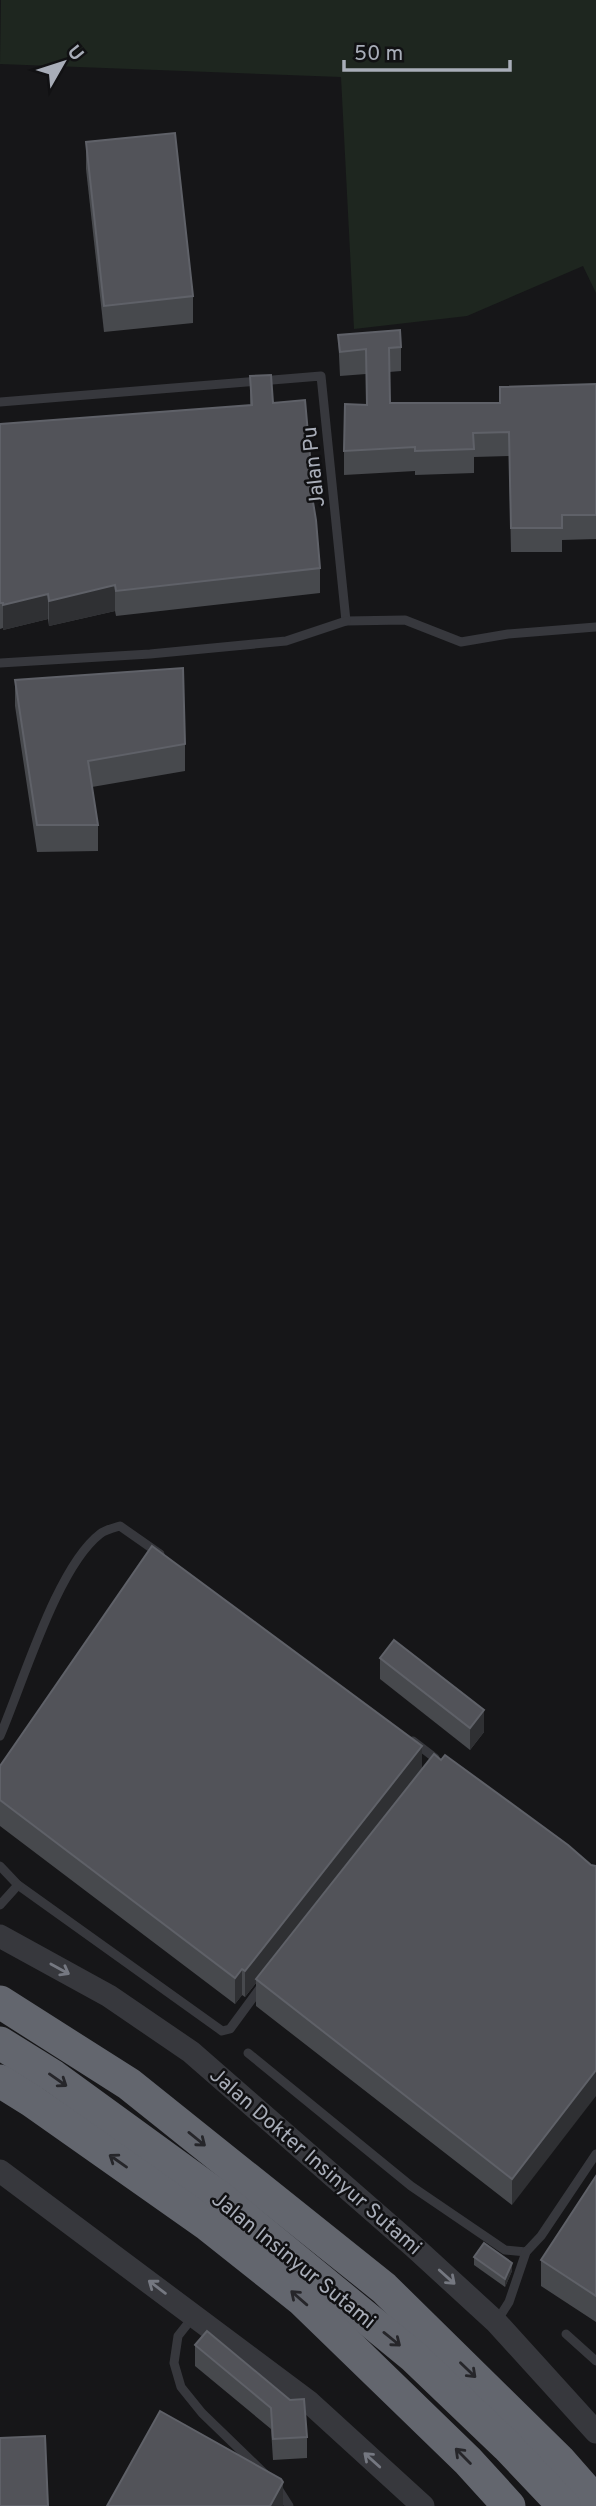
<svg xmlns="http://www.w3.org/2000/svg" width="596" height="2506" viewBox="0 0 596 2506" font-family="Overpass,sans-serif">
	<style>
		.green { fill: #1e261f }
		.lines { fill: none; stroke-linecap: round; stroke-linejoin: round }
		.service { stroke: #37383d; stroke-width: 9 }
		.tertiary { stroke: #37383d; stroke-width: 23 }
		.motorway { stroke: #63666e; stroke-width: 33 }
		.wall { fill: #47494d }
		.shaded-wall { fill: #2f3033 }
		.building { fill: #525359; stroke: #5f6168; stroke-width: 2 }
		.oneway { stroke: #757881 }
		.oneway2 { stroke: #26262a }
		.labels { text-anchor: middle; stroke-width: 5; stroke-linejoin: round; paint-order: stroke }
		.street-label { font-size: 21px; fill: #a8adb8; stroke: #111113 }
	</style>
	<rect width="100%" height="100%" fill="#161618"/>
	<path class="green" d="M1 0H596V293L583 266 467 316 354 329 341 77 0 64Z"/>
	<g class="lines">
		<g class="service">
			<path d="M0 402 321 376 346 621 405 620 461 642 508 634 596 627"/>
			<path d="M0 663 150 654 286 641 346 621"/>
			<path d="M0 1736C23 1683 57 1567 100 1534 105 1530 113 1528 120 1526L160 1554"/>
			<path d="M413 1741 435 1758V1765"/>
			<path d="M0 1866 18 1885 222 2031 230 2029 263 1984"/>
			<path d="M0 1905 18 1885"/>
			<path d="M248 2053 411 2186 505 2250 526 2252 541 2236 596 2154"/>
			<path d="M193 2317 178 2336 174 2363 181 2387 202 2413 265 2474"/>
			<path d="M497 2321 509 2302 526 2252"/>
			<path d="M566 2334 596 2361"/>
			<path d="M277 2487 289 2506"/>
		</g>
		<g class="tertiary">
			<path d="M0 1936 109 1996 191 2052 412 2245 496 2322 596 2432"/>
			<path d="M0 2171 309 2402 423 2506"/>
		</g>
		<g class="motorway">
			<path d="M0 2002 129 2084 384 2288 559 2460 596 2502"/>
			<path d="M0 2043 53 2076 218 2196 414 2357 507 2446 564 2506"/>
			<path d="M0 2081 32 2101 208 2225 301 2299 468 2461 509 2506"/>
		</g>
	</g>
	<g class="wall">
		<path d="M86 142 193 296V323L104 332 86 169Z"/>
		<path d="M338 335 401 347V371L389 372 390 403H500V387L596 384V539L562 540V552H511L509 456 474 457V473L415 475V471L344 475V451L367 405 366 374 340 376Z"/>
		<path d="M250 376 273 403 312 478V498L320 568V593L116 616 115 611 49 626 48 619 3 630V628L0 629V424L250 405Z"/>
		<path d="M15 680 185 744V771L92 787 98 825V851L37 852 15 706Z"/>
		<path d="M380 1658 484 1732 470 1750 380 1679Z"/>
		<path d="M0 1766 422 1769 568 1845 512 2205 256 2006V1983L245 1997 242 1995 235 2004 0 1826Z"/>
		<path d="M596 2176V2322L541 2286V2260Z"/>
		<path d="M474 2257 512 2271 505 2287 474 2265Z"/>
		<path d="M195 2345 307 2437V2458L273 2460 271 2429 195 2366Z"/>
	</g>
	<g class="shaded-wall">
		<path d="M115 585V611L49 626V601Z"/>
		<path d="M48 594V619L3 630V605Z"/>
		<path d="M484 1710V1732L470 1750V1728Z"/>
		<path d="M422 1746V1773L256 1979V1983L245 1997V1971Z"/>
		<path d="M242 1969V1995L235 2004V1978Z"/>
		<path d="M596 2070V2096L512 2205V2179Z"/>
		<path d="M512 2263V2271L505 2287V2279Z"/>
		<path d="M283 2482V2506H270Z"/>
	</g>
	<g class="building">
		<path d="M175 133 193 296 104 306 86 142Z"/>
		<path d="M400 330 401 347 389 348 390 403H500V387L596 384V515H562V528H511L509 432 473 433 474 449 415 451V447L344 451 345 404 367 405 366 349 340 352 338 335Z"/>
		<path d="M271 375 273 403 305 400 312 478H309L316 520 320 568 116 591 115 585 49 601 48 594 3 605V603H0V424L252 405 250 376Z"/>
		<path d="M183 668 185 744 88 761 98 825H37L15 680Z"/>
		<path d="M152 1546 422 1746 245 1971 242 1969 235 1978 0 1800V1766Z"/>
		<path d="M394 1640 484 1710 470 1728 380 1658Z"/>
		<path d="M434 1754 441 1760 445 1755 568 1845 591 1865 596 1866V2070L512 2179 256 1979Z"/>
		<path d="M596 2176V2296L541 2260Z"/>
		<path d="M484 2243 512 2263 505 2279 474 2257Z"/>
		<path d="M207 2331 290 2400 304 2399 307 2437 273 2439 271 2408 195 2345Z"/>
		<path d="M160 2411 281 2479 283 2482 270 2506H107Z"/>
		<path d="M45 2436 48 2506H0V2438Z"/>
	</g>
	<defs><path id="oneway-shaft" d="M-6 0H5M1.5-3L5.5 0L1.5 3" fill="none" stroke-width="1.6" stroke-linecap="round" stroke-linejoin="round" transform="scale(1.75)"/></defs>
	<g class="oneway">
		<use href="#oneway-shaft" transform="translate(60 1969) rotate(29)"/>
		<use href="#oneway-shaft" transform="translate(447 2277) rotate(42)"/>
		<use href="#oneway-shaft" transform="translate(157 2287) rotate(-143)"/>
		<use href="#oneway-shaft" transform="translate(372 2460) rotate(-138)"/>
	</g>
	<g class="oneway2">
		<use href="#oneway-shaft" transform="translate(58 2080) rotate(35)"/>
		<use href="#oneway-shaft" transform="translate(197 2139) rotate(39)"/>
		<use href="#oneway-shaft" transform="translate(118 2161) rotate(-145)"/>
		<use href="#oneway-shaft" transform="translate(299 2298) rotate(-139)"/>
		<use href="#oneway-shaft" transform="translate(392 2339) rotate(39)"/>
		<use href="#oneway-shaft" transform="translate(468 2370) rotate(44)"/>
		<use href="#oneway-shaft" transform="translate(463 2456) rotate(-135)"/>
	</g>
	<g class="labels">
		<g class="street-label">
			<text transform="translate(313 467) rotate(-96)" y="7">Jalan Pu</text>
			<text transform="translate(316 2161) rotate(41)" y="7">Jalan Dokter Insinyur Sutami</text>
			<text transform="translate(294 2260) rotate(39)" y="7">Jalan Insinyur Sutami</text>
		</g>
	</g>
	<g transform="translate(63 63) rotate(51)" stroke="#111113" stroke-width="5" paint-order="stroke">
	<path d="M0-5L12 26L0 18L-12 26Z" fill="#a8adb8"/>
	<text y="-10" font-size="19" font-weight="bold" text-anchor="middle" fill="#a8adb8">U</text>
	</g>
	<path d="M344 60v10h166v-10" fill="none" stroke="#a8adb8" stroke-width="3.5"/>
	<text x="354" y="60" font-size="21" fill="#a8adb8" stroke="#111113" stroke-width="5" paint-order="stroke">50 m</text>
</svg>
